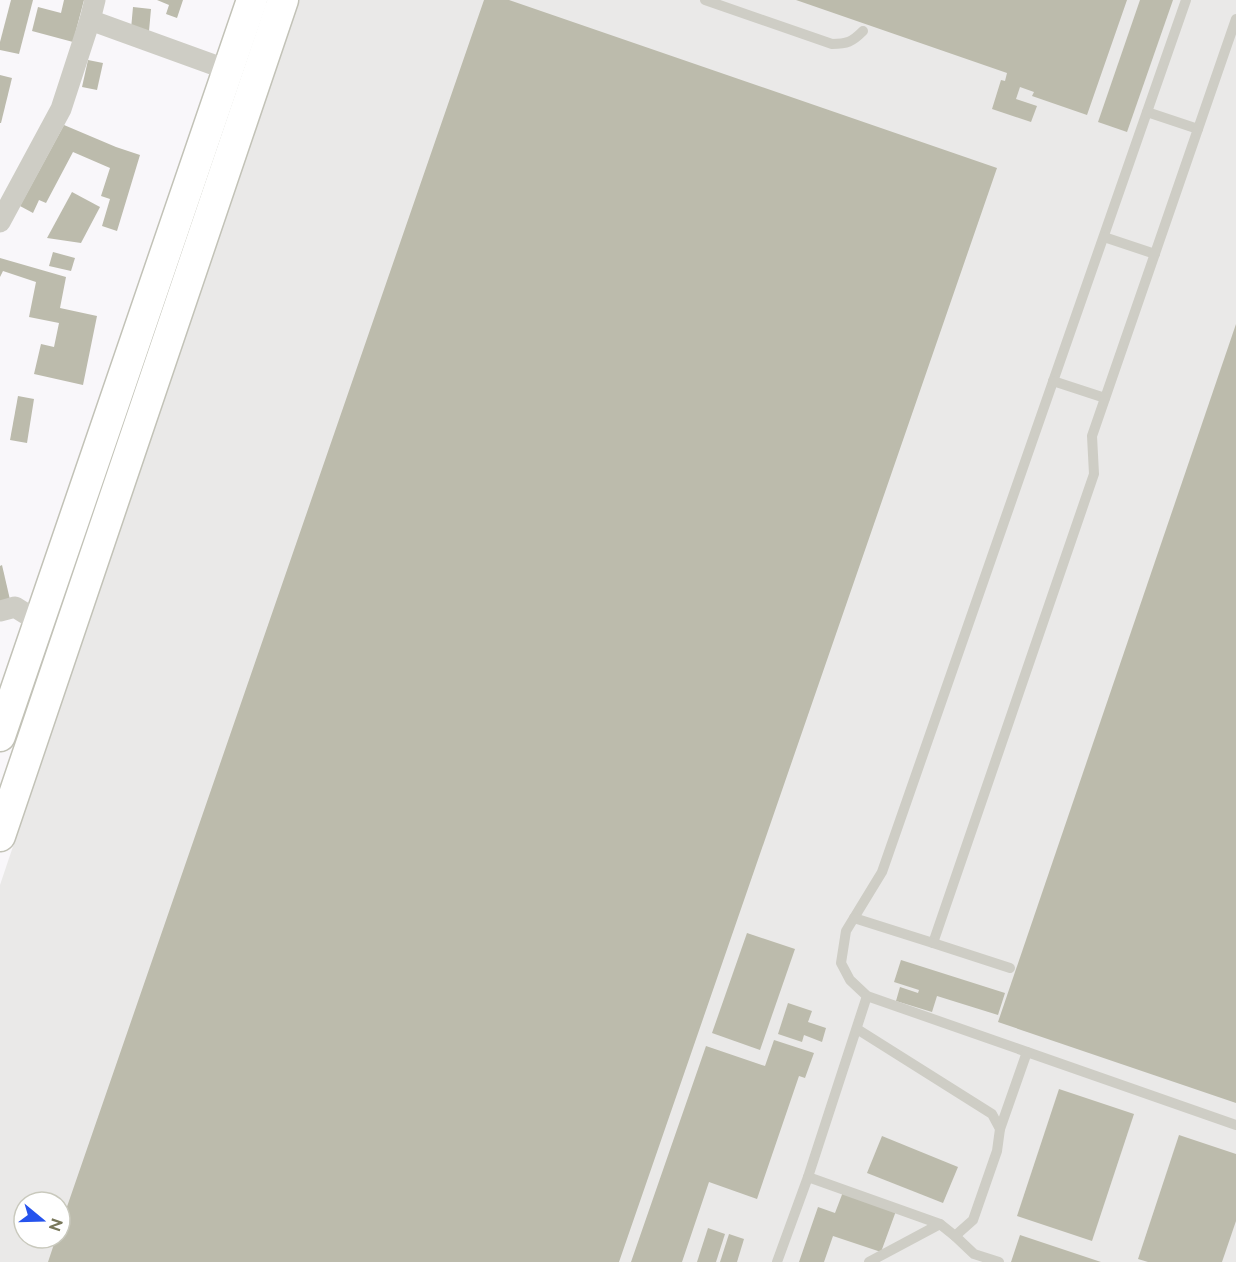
<svg xmlns="http://www.w3.org/2000/svg" width="1236" height="1262" viewBox="0 0 1236 1262" font-family="Raleway,sans-serif">
	<style>
		.built { fill: #eae9e8; fill-rule: evenodd }
		.building { fill: #bcbbac }
		.lines { fill: none; stroke-linecap: round; stroke-linejoin: round }
		.secondary-casing { stroke: #c2c2b7; stroke-width: 33 }
		.service { stroke: #cecdc5; stroke-width: 10 }
		.minor { stroke: #cecdc5; stroke-width: 21 }
		.secondary { stroke: #fff; stroke-width: 30 }
	</style>
	<rect width="100%" height="100%" fill="#f9f7fa"/>
	<path class="built" d="M298 0H1236V1262H0V885ZM24 1202H60V1238H24Z"/>
	<g class="building">
		<path d="M11 0H33L19 54 0 50V42Z"/>
		<path d="M64 0H84L73 42 32 31 38 7 61 13Z"/>
		<path d="M157 0H183L177 18 166 14 169 5Z"/>
		<path d="M484 0H509L997 168 619 1262H48L56 1238H60V1227Z"/>
		<path d="M796 0H1127L1087 115 1032 96 1034 92 1020 87 1016 99 1037 106 1031 122 992 109 1001 80 1005 81 1007 73Z"/>
		<path d="M1140 0H1173L1127 132 1098 122Z"/>
		<path d="M133 7 151 9 149 31 131 29Z"/>
		<path d="M88 60 103 63 97 90 82 87Z"/>
		<path d="M0 75 12 78 1 123H0Z"/>
		<path d="M64 125 116 147 140 155 117 231 102 226 110 199 101 196 110 168 73 152 46 203 39 200 33 213 20 206Z"/>
		<path d="M72 192 100 207 81 243 47 238Z"/>
		<path d="M53 252 75 258 71 271 49 266Z"/>
		<path d="M0 258 66 277 60 308 97 316 83 385 34 374 41 344 54 347 59 323 29 317 36 282 3 271 0 277Z"/>
		<path d="M1236 324V1103L998 1022Z"/>
		<path d="M18 396 34 399 27 443 10 440Z"/>
		<path d="M2 565 11 604 0 607V566Z"/>
		<path d="M747 933 795 949 760 1050 712 1033Z"/>
		<path d="M901 960 1005 993 998 1015 937 996 932 1012 896 1001 900 987 918 993 919 990 894 982Z"/>
		<path d="M788 1003 812 1011 808 1022 826 1028 822 1042 804 1035 802 1042 778 1034Z"/>
		<path d="M774 1040 814 1053 805 1078 799 1076 757 1199 709 1182 682 1262H631L706 1046 765 1066Z"/>
		<path d="M1059 1089 1134 1114 1092 1241 1017 1216Z"/>
		<path d="M1179 1135 1236 1154V1221L1222 1262H1148L1138 1259Z"/>
		<path d="M882 1136 958 1167 943 1203 867 1173Z"/>
		<path d="M843 1192 896 1211 881 1252 833 1236 824 1262H799L818 1207 835 1213Z"/>
		<path d="M708 1228 725 1234 716 1262H697Z"/>
		<path d="M729 1234 744 1239 737 1262H720Z"/>
		<path d="M1020 1235 1101 1262H1011Z"/>
	</g>
	<g class="lines">
		<g class="secondary-casing">
			<g id="secondary">
				<path d="M0 736 252 0"/>
				<path d="M0 836 283 0"/>
			</g>
		</g>
		<g class="service">
			<path d="M705 0 832 44C847 44 852 42 863 31"/>
			<path d="M1186 0 882 872 846 931 841 963 850 980 867 996 1236 1125"/>
			<path d="M1147 112 1198 129"/>
			<path d="M1104 237 1155 254"/>
			<path d="M1053 381 1105 398"/>
			<path d="M854 918 933 943 1094 474 1092 436 1236 19"/>
			<path d="M933 943 1010 968"/>
			<path d="M1000 1129 1027 1052"/>
			<path d="M808 1177 940 1224 955 1236 973 1220 997 1151 1000 1129 992 1114 857 1029"/>
			<path d="M955 1236 974 1254 999 1262"/>
			<path d="M777 1262 808 1177 867 996"/>
			<path d="M869 1262 940 1224"/>
		</g>
		<g class="minor">
			<path d="M90 20 228 70"/>
			<path d="M0 222 61 109 90 20 95 0"/>
			<path d="M0 611 15 607 39 622"/>
		</g>
		<use href="#secondary" class="secondary"/>
	</g>
	<g transform="translate(42 1220) rotate(109)"><circle r="28" fill="#ffffff" stroke="#c9c9bd" stroke-width="1.5"/>
	<path d="M0-4.5L10 22L0 15L-10 22Z" fill="#2553ed"/>
	<text y="-9" font-size="16" font-weight="bold" text-anchor="middle" fill="#78775a">N</text>
	</g>
</svg>
